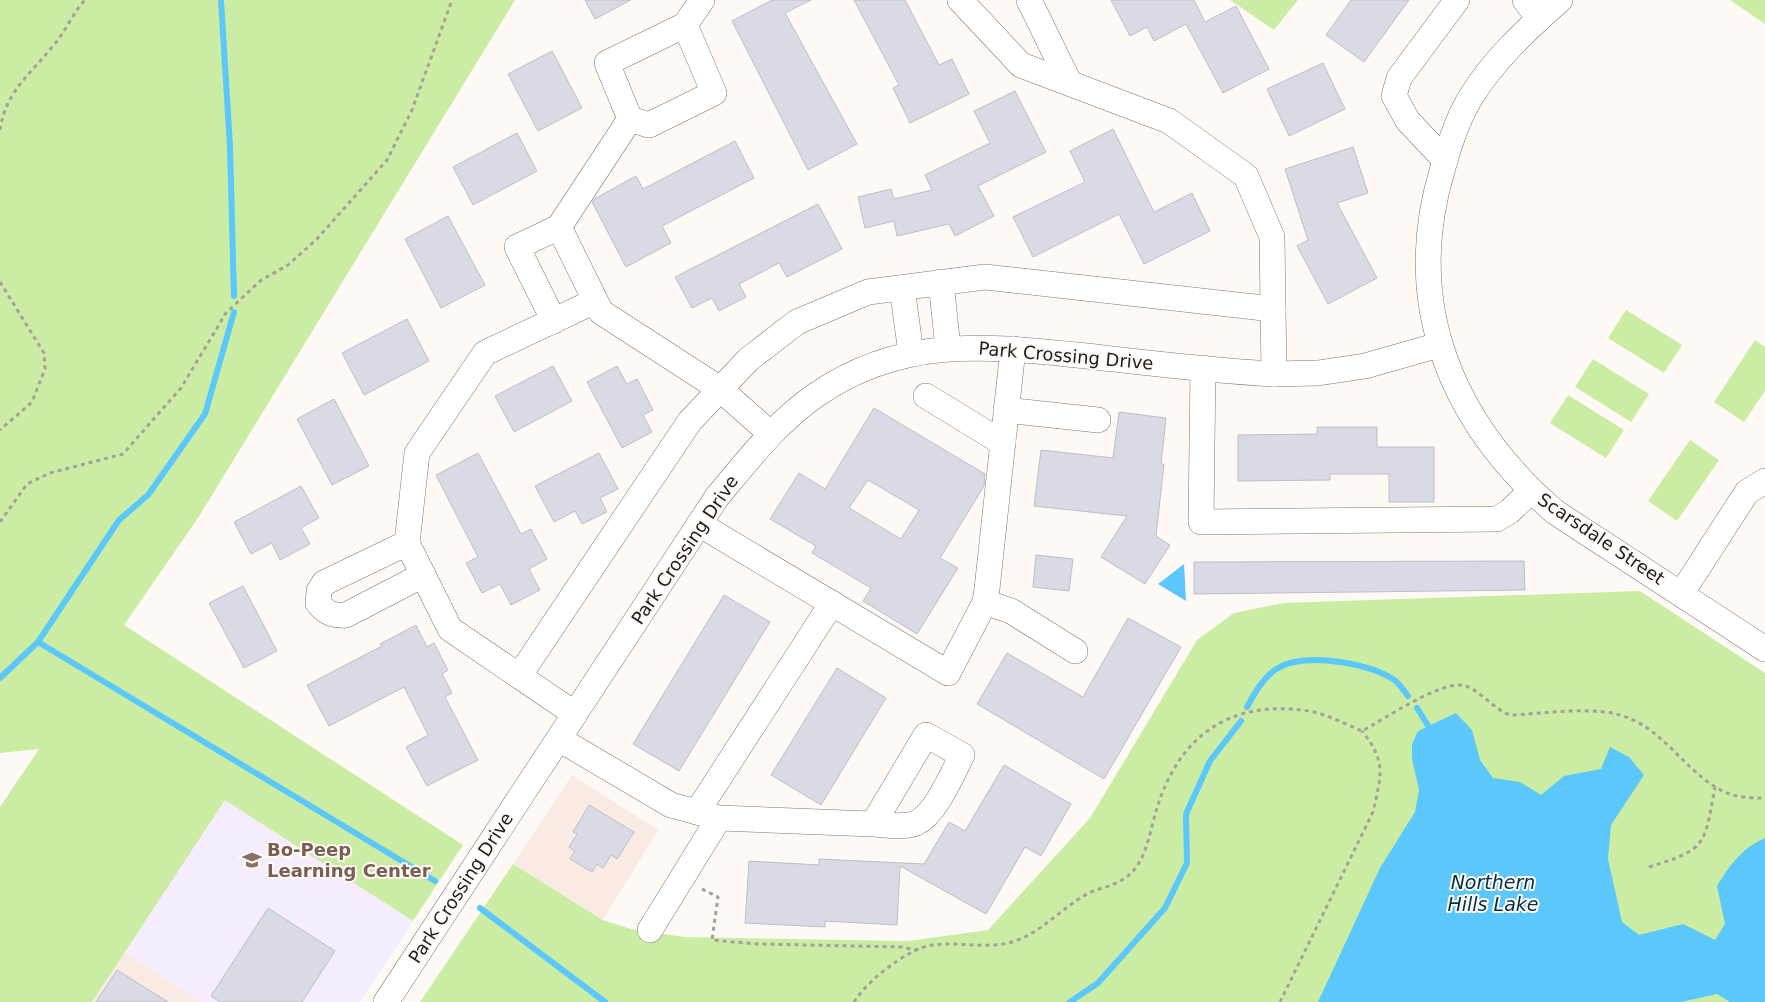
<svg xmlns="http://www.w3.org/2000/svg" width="1765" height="1002" viewBox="0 0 1765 1002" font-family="'DejaVu Sans',sans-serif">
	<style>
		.built { fill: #f9ebe4 }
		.education { fill: #f5edfe }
		.green { fill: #caeda3 }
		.water { fill: #5bc7fa }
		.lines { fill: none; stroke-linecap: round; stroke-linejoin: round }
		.stream { stroke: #5bc7fa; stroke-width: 6 }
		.building { fill: #d9dae3; stroke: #bdbec6; fill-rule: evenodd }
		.minor-casing { stroke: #7f7672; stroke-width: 26 }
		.path { stroke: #a5a09e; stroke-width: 3; stroke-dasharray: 4 4; stroke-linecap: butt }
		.minor { stroke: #fff; stroke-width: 25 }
		.labels { text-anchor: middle; stroke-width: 4; stroke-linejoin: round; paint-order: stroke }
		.street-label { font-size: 18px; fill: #211d1c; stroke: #fff9f6 }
		.education-label { font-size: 18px; font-weight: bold; fill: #785e54; stroke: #fff9f6; text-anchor: start }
		.water-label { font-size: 19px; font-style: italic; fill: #003146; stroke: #fff9f6 }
	</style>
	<rect width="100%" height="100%" fill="#fff9f6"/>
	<g class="built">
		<path d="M572 775 658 830 603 920 513 864Z"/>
		<path d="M125 952 202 1002H92Z"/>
	</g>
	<path class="education" d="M225 799 413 921 360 1002H202L125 952Z"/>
	<g class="green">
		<path d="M0 0H515L198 518 124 625 463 845 413 921 225 800 92 1002H0V807L39 749 0 753Z"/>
		<path d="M1230 0H1298L1274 30Z"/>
		<path d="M1730 0H1765V24Z"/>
		<path d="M1626 310 1682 345 1664 373 1608 338Z"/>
		<path d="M1755 340 1765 347V391L1744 422 1714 402Z"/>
		<path d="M1593 359 1649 394 1631 422 1575 387Z"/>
		<path d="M1568 395 1624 430 1606 458 1550 423Z"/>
		<path d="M1690 440 1719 460 1677 521 1648 501Z"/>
		<path d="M1640 591 1765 673V1002H420L513 864 603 920 631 929 684 937 908 941 988 930 1090 818 1197 640 1234 613 1283 603Z"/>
	</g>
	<g class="water">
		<path d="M1184 564 1186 601 1158 584Z"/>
		<path d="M1456 713 1472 730 1480 760 1493 778 1520 782 1541 795 1564 776 1601 769 1610 747 1629 757 1644 775 1611 825 1608 859 1622 922 1639 935 1683 924 1715 940 1725 924 1717 886C1730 865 1742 848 1765 838V1002H1730L1717 994 1681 1002H1318L1380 868 1415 812 1419 790 1412 759V744L1418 731Z"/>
	</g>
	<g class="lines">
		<g class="stream">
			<path d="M221 0 230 146 234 296"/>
			<path d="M38 642 435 881"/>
			<path d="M0 678 38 642 119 520 148 495 205 414 234 312"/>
			<path d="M1247 707C1254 694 1264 676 1278 668 1305 652 1367 663 1393 679 1399 683 1404 691 1408 696"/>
			<path d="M1417 708 1432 732"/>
			<path d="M480 908 605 1002"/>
			<path d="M1070 1002 1098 983 1165 908 1187 863 1186 814 1210 761 1241 721"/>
		</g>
	</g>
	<g class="building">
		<path d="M585 0H631L595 19Z"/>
		<path d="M772 0H811L785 13 857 144 808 170 732 21Z"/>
		<path d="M854 0H905L939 65 952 59 969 94 910 123 893 88 899 85Z"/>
		<path d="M1111 0H1194L1205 22 1236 6 1269 69 1223 93 1186 24 1154 41 1147 27 1130 36Z"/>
		<path d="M1351 0H1409L1364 62 1326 35Z"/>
		<path d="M552 51 582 108 538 131 508 74Z"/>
		<path d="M1323 63 1345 109 1289 136 1267 89Z"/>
		<path d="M1015 91 1046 152 978 186 994 216 955 236 949 224 897 236 894 221 865 228 858 197 891 189 894 199 932 190 925 175 990 143 974 111Z"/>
		<path d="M1113 129 1154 212 1192 193 1210 231 1144 264 1119 214 1033 257 1013 217 1085 182 1070 151Z"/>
		<path d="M517 133 537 171 473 205 453 167Z"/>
		<path d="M735 141 754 178 662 226 671 243 626 267 592 202 596 198 636 176 643 189Z"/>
		<path d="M1353 147 1368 193 1337 203 1377 278 1328 304 1297 246 1308 240 1285 169Z"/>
		<path d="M818 204 842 249 787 277 779 263 739 284 746 297 719 311 712 298 692 308 675 277Z"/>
		<path d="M448 216 485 285 441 308 405 239Z"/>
		<path d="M407 319 429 361 364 395 342 353Z"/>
		<path d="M553 366 572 401 514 432 495 396Z"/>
		<path d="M617 366 627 384 637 379 653 410 643 415 652 432 622 448 587 382Z"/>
		<path d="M334 399 369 466 332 485 297 419Z"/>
		<path d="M874 408 985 474 984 486 940 558 958 568 917 634 863 601 871 588 812 553 816 546 770 519 799 473 825 489ZM868 480 919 510 901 539 849 508Z"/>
		<path d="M1119 412 1166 418 1161 464H1164L1156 536 1170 545 1145 584 1101 557 1127 516 1034 506 1041 450 1113 458Z"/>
		<path d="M1317 427H1377V447H1434V502H1389V474H1330V480L1238 481V435L1317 434Z"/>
		<path d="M478 453 521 534 531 529 547 559 529 569 540 590 511 605 500 584 482 593 466 563 478 557 436 475Z"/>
		<path d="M599 453 618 489 600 498 607 512 582 524 575 511 554 522 535 486Z"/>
		<path d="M301 486 319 518 301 528 310 544 280 560 272 543 251 554 234 522Z"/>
		<path d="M1036 555 1073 559 1069 591 1033 587Z"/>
		<path d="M1524 561 1525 590 1194 594V562Z"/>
		<path d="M243 586 277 651 244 668 209 603Z"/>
		<path d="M724 595 770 622 679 771 633 744Z"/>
		<path d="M1128 618 1181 647 1104 779 977 704 1007 653 1083 697Z"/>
		<path d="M416 625 427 647 434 643 448 670 442 674 452 693 445 697 478 760 427 786 406 747 428 735 404 687 329 726 307 685 382 646 380 644Z"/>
		<path d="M837 668 886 698 821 805 771 775Z"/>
		<path d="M1004 765 1071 804 1041 856 1025 847 986 914 900 866 897 925 825 921V927L745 923 749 861 819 865V859L924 864 949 822 965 831Z"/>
		<path d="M589 805 634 832 617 859 611 855 603 868 597 864 592 872 570 859 575 851 569 847 577 834 573 832Z"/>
		<path d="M268 908 335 951 302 1002H220L211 996Z"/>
		<path d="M117 970 168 1002H96Z"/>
	</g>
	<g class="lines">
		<g class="minor-casing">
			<g id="minor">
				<path d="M960 0 1021 65 1169 121 1246 176 1272 237 1274 374"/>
				<path d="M1029 0 1069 82"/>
				<path d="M1525 0 1539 19"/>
				<path d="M1560 0C1526 30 1493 60 1469 100 1456 123 1449 146 1442 171 1402 305 1452 423 1555 512L1765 649"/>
				<path d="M630 119 559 227 601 312 720 389 771 434"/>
				<path d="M630 119 607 63 685 25 702 0"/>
				<path d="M630 119 649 125 714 93 685 25"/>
				<path d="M1445 160 1408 121 1394 96 1399 78 1457 0"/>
				<path d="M941 282 948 348"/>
				<path d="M902 288 911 353"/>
				<path d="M554 321 517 247 559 227"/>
				<path d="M1203 368 1201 522 1497 519 1510 511 1531 491"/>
				<path d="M926 396 1003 443"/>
				<path d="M1006 410 1098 420"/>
				<path d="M699 524 948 673 985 602 987 589 1013 349"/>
				<path d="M407 543 324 583 319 591 318 603C326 613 333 616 346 615L423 575"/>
				<path d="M1681 594 1747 492 1765 481"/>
				<path d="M985 602 1011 611 1075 651"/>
				<path d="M519 676 690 421 749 359 797 322 868 292 985 277 1273 309"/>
				<path d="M575 714 450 629 407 543 417 453 485 353 595 301"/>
				<path d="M559 739 671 805 719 818 873 824 926 735 962 755C952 774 936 814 916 823 904 828 886 825 873 824"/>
				<path d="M697 812 832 603"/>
				<path d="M650 930 719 818"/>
				<path d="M386 1002 717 497C747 461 777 422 816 395 903 335 988 346 1086 356 1148 363 1211 371 1274 374L1318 373 1365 366 1439 345"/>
			</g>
		</g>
		<g class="path">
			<path d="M0 130C6 91 29 76 52 47 65 33 72 14 85 0"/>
			<path d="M0 282 44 353 45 369 32 402 0 430"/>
			<path d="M0 522 27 484 50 473 123 454 181 388 226 313 260 281 288 265 317 239 387 160 412 110 452 0"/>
			<path d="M1649 867C1708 849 1704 845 1715 787"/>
			<path d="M702 889 718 897 712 940 757 944 902 947 916 950"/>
			<path d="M854 1002C867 981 907 949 932 945 961 941 990 951 1018 940 1045 929 1063 907 1087 894 1098 888 1111 887 1122 880 1147 866 1149 832 1157 808 1180 734 1232 699 1309 711 1327 714 1345 724 1362 731 1383 720 1444 678 1466 686 1482 692 1492 708 1510 715 1545 714 1599 704 1631 719 1668 735 1692 779 1727 793 1739 798 1753 798 1765 798"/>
			<path d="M1280 1002 1373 812C1381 776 1387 762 1362 731"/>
		</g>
		<use href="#minor" class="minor"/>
	</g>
	<defs>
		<g id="school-bare" transform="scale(1.5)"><path d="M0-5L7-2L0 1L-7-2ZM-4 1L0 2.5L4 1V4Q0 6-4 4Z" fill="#8d6e63" stroke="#fff9f6" stroke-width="2.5" paint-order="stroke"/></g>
	</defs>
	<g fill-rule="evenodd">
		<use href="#school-bare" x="252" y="860"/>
	</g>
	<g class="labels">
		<g class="street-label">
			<text transform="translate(1066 356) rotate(5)" y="6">Park Crossing Drive</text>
			<text transform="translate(1601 539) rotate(34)" y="6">Scarsdale Street</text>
			<text transform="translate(685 550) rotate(-56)" y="6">Park Crossing Drive</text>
			<text transform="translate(461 888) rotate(-57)" y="6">Park Crossing Drive</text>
		</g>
		<g class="education-label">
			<text x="267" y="856">Bo-Peep<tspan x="267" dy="21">Learning Center</tspan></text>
		</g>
		<g class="water-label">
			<text x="1493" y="889">Northern<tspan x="1493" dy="22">Hills Lake</tspan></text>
		</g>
	</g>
</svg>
